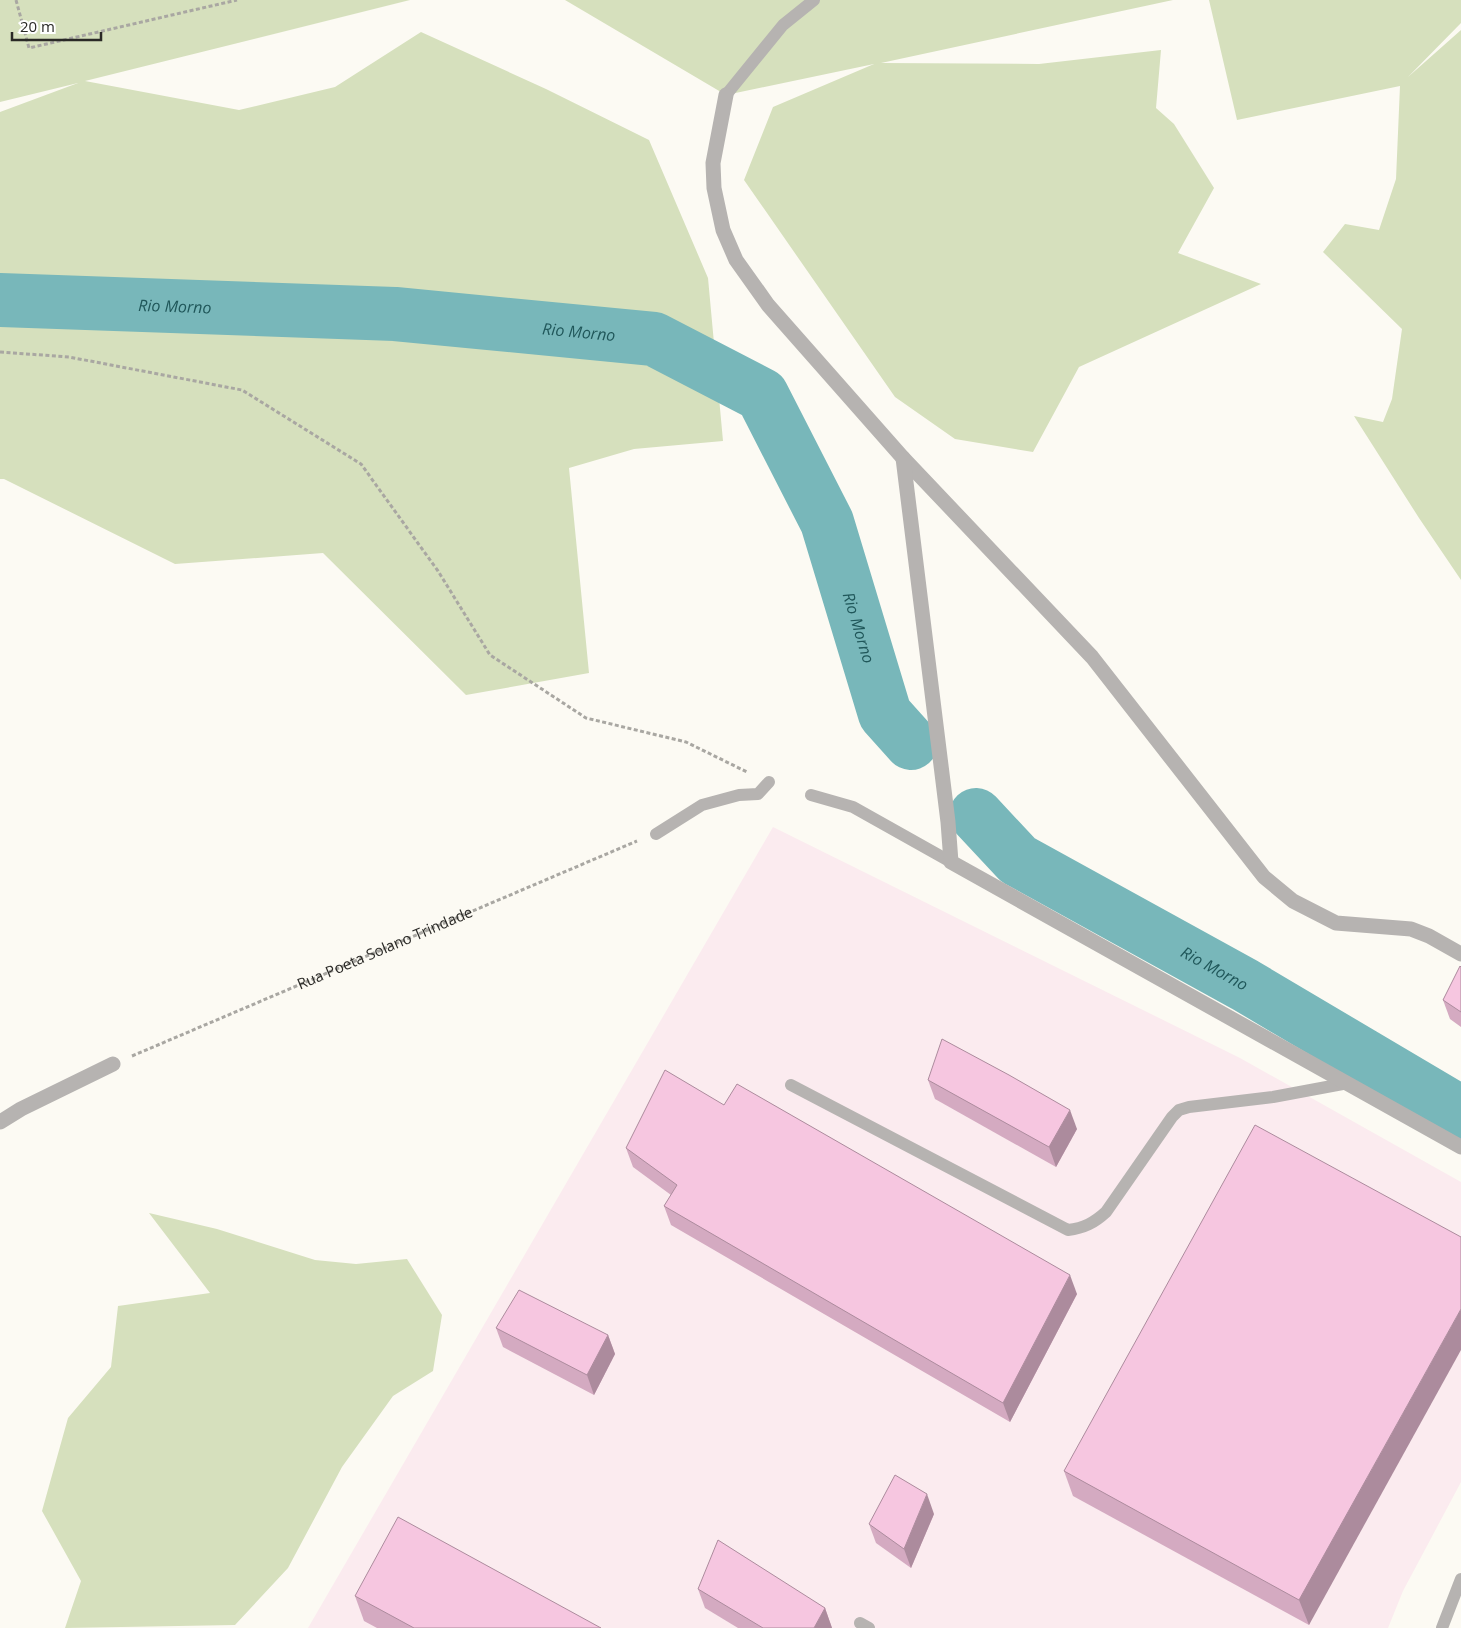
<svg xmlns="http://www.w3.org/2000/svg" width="1461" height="1628" viewBox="0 0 1461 1628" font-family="'Open Sans',sans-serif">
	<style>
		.industrial { fill: #fbebef }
		.green { fill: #d6e0bd }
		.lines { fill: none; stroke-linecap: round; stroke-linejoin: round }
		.river { stroke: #78b7ba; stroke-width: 54 }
		.path { stroke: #a9a7a2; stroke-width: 3; stroke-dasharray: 4 2.5; stroke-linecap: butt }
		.service { stroke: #b6b3b1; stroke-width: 12 }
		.minor { stroke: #b6b3b1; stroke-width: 15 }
		.wall { fill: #d4aac1 }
		.shaded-wall { fill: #ac8b9d }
		.building { fill: #f6c6e0; stroke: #ac8b9d }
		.labels { text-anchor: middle; stroke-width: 5; stroke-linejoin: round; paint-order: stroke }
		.street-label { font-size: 15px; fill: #2a2926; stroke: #fff }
		.water-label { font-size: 16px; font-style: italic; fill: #20575a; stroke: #fff }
	</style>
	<rect width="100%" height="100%" fill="#fcfaf3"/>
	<path class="industrial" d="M773 827 1240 1058 1461 1182V1482L1403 1591 1388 1628H308Z"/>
	<g class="green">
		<path d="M0 0H410L85 81 239 110 335 87 421 32 546 89 649 140 708 278 723 441 634 449 569 468 589 673 466 695 323 553 175 564 4 479H0V112L78 83 0 102Z"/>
		<path d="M565 0H1173L881 63 1039 64 1161 50 1156 108 1174 124 1214 188 1178 253 1261 284 1079 367 1033 452 955 439 895 397 744 180 773 107 874 64 726 95Z"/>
		<path d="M1209 0H1461V23L1408 77 1461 30V580L1419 518 1354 416 1383 422 1392 399 1402 329 1323 252 1345 224 1379 230 1396 179 1400 86 1237 120Z"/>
		<path d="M149 1213 217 1229 315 1260 356 1264 407 1259 442 1315 433 1371 393 1396 342 1467 288 1568 235 1625 65 1628 81 1581 42 1511 68 1418 111 1367 118 1306 210 1293Z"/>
	</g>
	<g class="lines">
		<g class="river">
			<path id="s1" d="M0 300 395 314 654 339 762 395 827 522 885 714 911 743"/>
			<path id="s2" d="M976 815 1018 860 1245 985 1461 1113"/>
		</g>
		<g class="path">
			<path d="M16 0 29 48 237 0"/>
			<path d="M0 352 69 357 242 390 361 464 438 571 490 655 586 718 686 742 747 772"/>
			<path id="s3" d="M132 1056 637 841"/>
		</g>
		<g class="service">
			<path d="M726 95 783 25 814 0"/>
			<path d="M811 795 853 807 951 862"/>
			<path d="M656 834 702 805 739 795 758 794 769 782"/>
			<path d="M791 1085 1068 1230C1084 1228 1094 1223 1106 1212L1172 1117 1179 1110 1189 1107 1273 1097 1348 1083"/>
			<path d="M860 1623 869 1628"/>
			<path d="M1442 1628 1461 1579"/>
		</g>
		<g class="minor">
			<path d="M726 95 713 163 714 188 723 230 736 260 768 305 903 458 1092 657 1264 877 1293 901 1336 923 1411 929 1429 936 1461 954"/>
			<path d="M903 458 948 822 951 862 1461 1147"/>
			<path d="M0 1122 21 1109 113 1064"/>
		</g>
	</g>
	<g class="wall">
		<path d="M1461 967V1027L1450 1019 1443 1000Z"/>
		<path d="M928 1080 1077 1129 1056 1167 935 1099Z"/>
		<path d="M724 1105 1077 1294 1010 1422 671 1225 664 1206 671 1195 633 1167 626 1148Z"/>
		<path d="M1461 1237 1309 1625 1073 1496 1064 1471Z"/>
		<path d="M496 1328 608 1335 615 1354 594 1395 503 1347Z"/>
		<path d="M934 1514 911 1568 876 1543 869 1524Z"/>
		<path d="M698 1589 825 1608 832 1628H738L705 1608Z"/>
		<path d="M355 1596 601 1628H377L364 1621Z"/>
	</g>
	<g class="shaded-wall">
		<path d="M1070 1110 1077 1129 1056 1167 1049 1147Z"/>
		<path d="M1070 1275 1077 1294 1010 1422 1003 1403Z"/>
		<path d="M1461 1309V1350L1309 1625 1299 1600Z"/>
		<path d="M608 1335 615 1354 594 1395 587 1375Z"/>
		<path d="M927 1494 934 1514 911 1568 904 1549Z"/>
		<path d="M825 1608 832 1628H814Z"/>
	</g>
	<g class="building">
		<path d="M1460 966 1461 967V1012L1443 1000Z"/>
		<path d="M942 1039 1009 1075 1070 1110 1049 1147 928 1080Z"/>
		<path d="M665 1070 724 1105 737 1084 1070 1275 1003 1403 664 1206 677 1185 626 1148Z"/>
		<path d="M1255 1125 1461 1237V1309L1299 1600 1064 1471Z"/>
		<path d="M519 1290 608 1335 587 1375 496 1328Z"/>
		<path d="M895 1475 927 1494 904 1549 869 1524Z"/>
		<path d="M398 1517 601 1628H414L355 1596Z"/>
		<path d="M718 1540 825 1608 814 1628H763L698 1589Z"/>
	</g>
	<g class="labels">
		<g class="street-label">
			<text dy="5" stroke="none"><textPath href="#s3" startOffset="275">Rua Poeta Solano Trindade</textPath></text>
		</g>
		<g class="water-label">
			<text dy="6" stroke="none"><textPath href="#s1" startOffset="175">Rio Morno</textPath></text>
			<text dy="6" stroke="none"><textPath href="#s1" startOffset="580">Rio Morno</textPath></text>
			<text dy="6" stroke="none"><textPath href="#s1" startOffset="1030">Rio Morno</textPath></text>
			<text dy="6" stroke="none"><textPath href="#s2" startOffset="286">Rio Morno</textPath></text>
		</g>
	</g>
	<path d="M12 32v8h89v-8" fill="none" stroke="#2a2926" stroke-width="2.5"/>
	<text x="20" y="32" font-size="15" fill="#2a2926" stroke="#ffffff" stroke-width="4" paint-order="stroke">20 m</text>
</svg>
